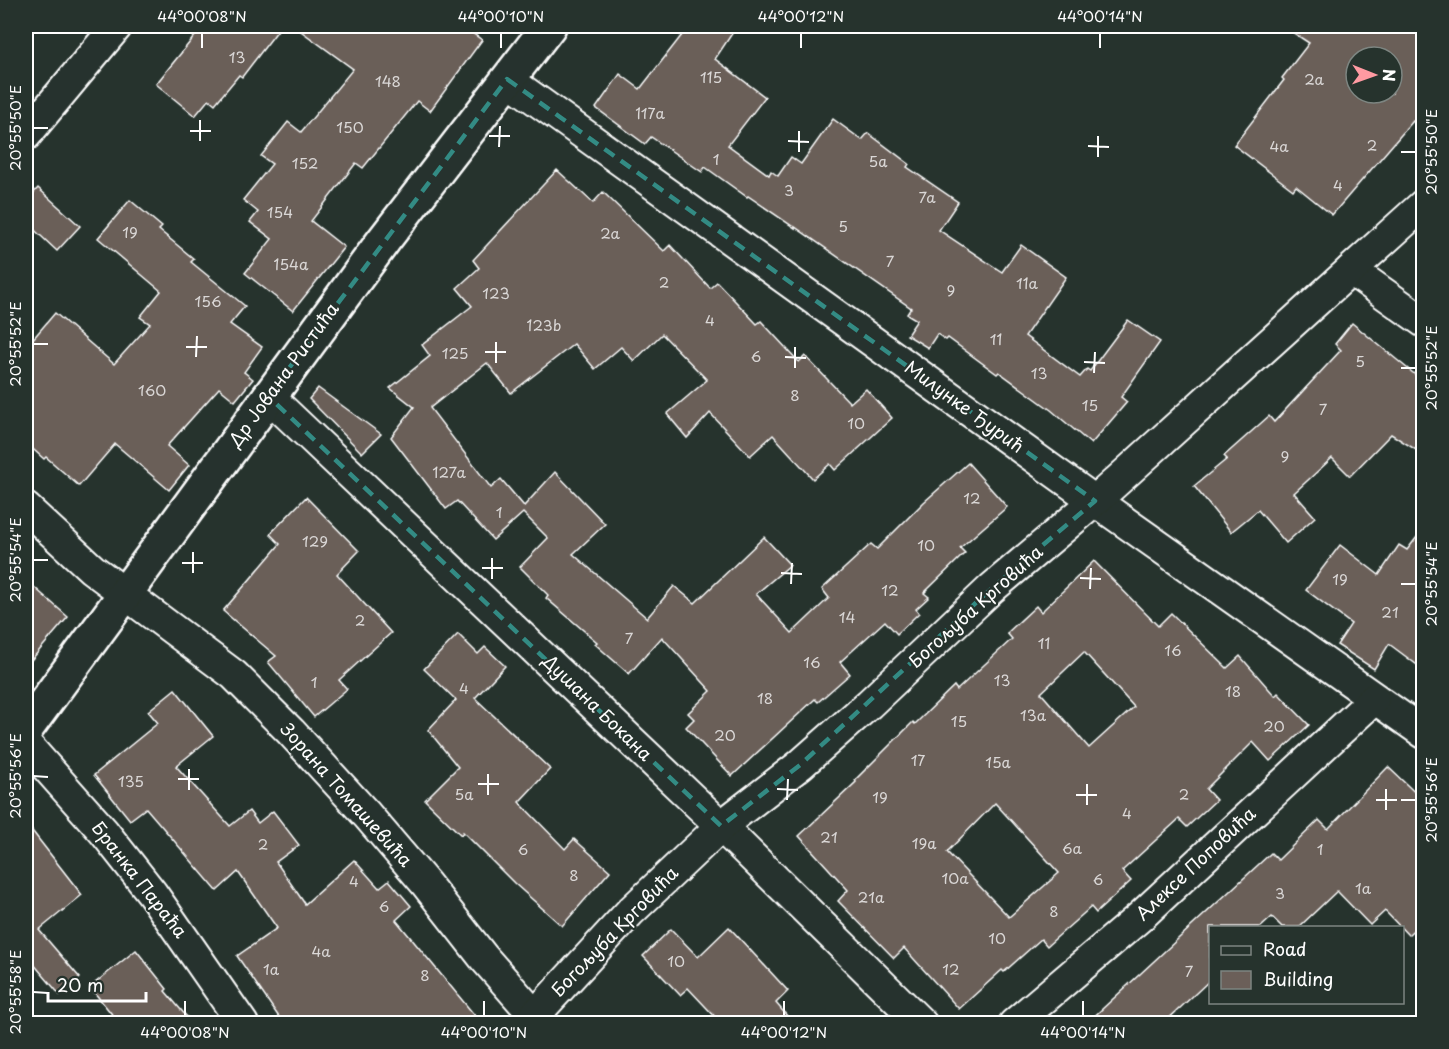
<svg xmlns="http://www.w3.org/2000/svg" width="1449" height="1049" viewBox="0 0 1449 1049" font-family="'Playpen Sans',sans-serif">
	<style>
		.building { fill: #6b5f59; stroke: #fff; stroke-width: 1.5; fill-rule: evenodd }
		.lines { fill: none; stroke-linecap: round; stroke-linejoin: round }
		.street-casing { stroke: #fff; stroke-width: 34 }
		.secondary-casing { stroke: #fff; stroke-width: 38 }
		.street { stroke: #26332d; stroke-width: 30 }
		.secondary { stroke: #26332d; stroke-width: 33 }
		.marked { fill: none; stroke: #338b84; stroke-width: 4.5; stroke-dasharray: 12 8; stroke-linejoin: round }
		.ticks { fill: none; stroke: #fff; stroke-width: 2 }
		.labels { text-anchor: middle; stroke-width: 4.5; stroke-linejoin: round; paint-order: stroke }
		.number-label { font-size: 15px; fill: #dad7d6 }
		.street-label { font-size: 18px; fill: #fff; stroke: #26332d }
		.neatline { fill: none; stroke: #fff; stroke-width: 2 }
		.ticks-label { font-size: 15px; text-anchor: middle; fill: #fff }
	</style>
	<rect width="100%" height="100%" fill="#26332d"/>
	<filter id="ink" filterUnits="userSpaceOnUse"><feTurbulence type="fractalNoise" baseFrequency=".0167" numOctaves="2"/><feDisplacementMap in="SourceGraphic" scale="12" xChannelSelector="R" yChannelSelector="G"/><feConvolveMatrix kernelMatrix="1 2 1 2 8 2 1 2 1" color-interpolation-filters="sRGB"/></filter>
	<g filter="url(#ink)">
		<g class="building">
			<path d="M203 26H281L242 77 239 75 215 104 209 99 195 116 156 84Z"/>
			<path d="M294 26H462L482 40 430 111 417 101 363 168 356 163 311 221 344 247 293 311 245 273 272 239 250 222 258 212 243 200 272 164 261 156 288 122 301 132 353 69Z"/>
			<path d="M689 26H737L715 59 765 97 728 145 769 175 771 171 778 176 791 157 801 164 833 119 862 140 868 133 909 164 907 167 958 202 939 230 1002 272 1021 245 1066 277 1025 336 1080 377 1087 369 1090 371 1128 320 1160 342 1121 397 1127 402 1091 444 1051 410 999 372 997 374 948 338 946 340 937 334 928 348 907 335 917 320 907 314 911 308 795 227V228L748 196 747 197 705 167 702 172 651 137 645 144 596 108 620 74 640 89Z"/>
			<path d="M1283 26H1424V128L1413 121 1332 215 1296 186 1293 190 1234 145 1284 80 1282 78 1309 43ZM1356 57H1392V93H1356Z"/>
			<path d="M557 170 593 203 603 192 664 251 670 245 710 288 717 282 757 324 761 321 799 362 805 356 850 403 866 389 892 418 835 470 830 464 813 479 773 435 750 456 710 413 687 438 667 414 707 380 662 334 634 361 621 347 595 369 574 344 511 393 487 363 430 408 491 488 501 479 524 506 555 472 605 524 573 554 647 618 674 586 695 603 764 537 790 565 756 594 792 633 829 598 822 589 871 544 877 549 924 502 968 463 1007 507 960 548 965 553 924 593 929 597 916 609 919 613 897 634 885 621 840 662 850 674 818 702 815 699 732 776 686 727 694 719 688 713 711 691 662 637 629 674 595 644 597 642 546 598 548 595 520 567 548 538 523 513 493 540 457 501 446 509 391 437 414 407 390 388 430 356 422 345 472 306 457 288 479 268 473 260Z"/>
			<path d="M38 188 80 226 57 251 26 222V201Z"/>
			<path d="M130 200 162 227 159 230 194 259 191 262 245 306 230 324 262 347 244 372 253 379 235 401 219 388 167 446 189 465 169 490 115 444 79 486 46 457 44 459 26 443V347L55 313 114 364 150 324 140 317 161 291 98 238Z"/>
			<path d="M1352 323 1424 382V455L1391 434 1350 476 1332 458 1294 493 1315 517 1286 543 1258 510 1231 532 1194 486 1227 459 1224 456 1269 416 1274 422 1341 350 1335 344Z"/>
			<path d="M318 388 381 434 362 453 309 399Z"/>
			<path d="M306 497 359 551 337 574 391 633 339 680 347 689 314 717 268 662 276 656 223 611 280 544 270 534Z"/>
			<path d="M1424 528V670L1389 644 1374 669 1337 645 1351 624 1306 590 1340 545 1379 575 1399 545 1407 550Z"/>
			<path d="M1094 561 1158 626 1171 613 1227 668 1240 656 1275 696 1278 693 1309 725 1270 761 1253 742 1206 789 1216 800 1187 827 1179 819 1122 871 1131 881 1096 913 1091 907 1047 946 1041 939 1004 972 1002 970 959 1009 904 948 894 958 838 901 848 890 799 836 856 782 855 780 913 722 915 724 954 686 957 690 1012 639 1007 633 1036 606 1041 612ZM1084 652 1134 707 1089 748 1041 693ZM995 803 1059 873 1009 917 947 852Z"/>
			<path d="M26 580 68 617 26 666Z"/>
			<path d="M458 634 478 654 485 647 505 666 475 698 550 769 519 802 565 849 574 839 610 871 562 926 514 883 463 832 461 835 425 800 458 767 428 730 456 700 424 669Z"/>
			<path d="M175 689 213 736 176 766 230 826 249 811 258 823 273 811 299 845 276 862 305 904 354 860 379 888 389 880 411 906 396 920 481 1023H283L237 956 277 928 238 872 217 891 146 808 130 820 94 775 158 723 148 711Z"/>
			<path d="M1388 767 1424 801V920L1408 935 1385 911 1370 925 1337 891 1299 927H1282L1272 917 1261 927H1210V980L1164 1023H1087L1271 853 1278 860 1319 820 1328 829Z"/>
			<path d="M26 823 82 895 39 930 80 978 60 995 26 955Z"/>
			<path d="M729 927 788 991 776 1003 793 1023H721L688 988 680 995 643 956 671 929 698 957Z"/>
			<path d="M136 950 167 989 165 991 192 1023H119L90 987Z"/>
		</g>
		<g class="lines">
			<g class="street-casing">
				<g id="street">
					<path d="M507 79 1095 501 1424 733"/>
					<path d="M26 135 117 26"/>
					<path d="M1351 270 1424 322"/>
					<path d="M268 396 721 826 922 1024"/>
					<path d="M26 508 92 569 234 675 291 732 367 815 426 884 484 958 542 1024"/>
					<path d="M26 744 104 832 152 893 243 1024"/>
					<path d="M535 1015 630 912 721 826 800 765 869 704 992 588 1095 501 1424 204"/>
					<path d="M1014 1024 1141 916 1374 699"/>
				</g>
			</g>
			<g class="secondary-casing">
				<path id="secondary" d="M26 729 384 240 549 26"/>
			</g>
			<use href="#street" class="street"/>
			<use href="#secondary" class="secondary"/>
		</g>
	</g>
	<path class="marked" d="M507 79 1095 501 992 588 800 765 721 826 268 396Z"/>
	<path class="ticks" d="M202 48V33M501 48V33M801 48V33M1100 48V33M33 128H48M190 131H211M489 136H510M200 141V120M788 141 809 142M1088 146 1109 147M499 147 500 126M799 152V131M1401 152H1416M1098 157V136M33 344H48M186 347H207M485 352H506M196 357 197 336M785 357 806 358M1084 362 1105 363M496 363V342M795 368V347M1401 368H1416M1094 373 1095 352M33 560H48M182 563H203M482 568H503M193 573V552M781 573 802 574M1080 578 1101 579M492 579V558M791 584 792 563M1401 584H1416M1090 589 1091 568M33 776 48 777M178 779H199M478 784H499M777 789 798 790M189 790V769M488 795V774M1076 795H1097M787 800 788 779M1376 800H1397M1401 800H1416M1087 805V784M1386 810V789M33 992 48 993M185 1016V1001M484 1016V1001M784 1016V1001M1083 1016V1001"/>
	<g class="labels">
		<g class="number-label">
			<text x="237" y="63">13</text>
			<text x="711" y="83">115</text>
			<text x="1314" y="85">2a</text>
			<text x="388" y="87">148</text>
			<text x="650" y="119">117a</text>
			<text x="350" y="133">150</text>
			<text x="1372" y="151">2</text>
			<text x="1279" y="152">4a</text>
			<text x="716" y="165">1</text>
			<text x="878" y="167">5a</text>
			<text x="305" y="169">152</text>
			<text x="1338" y="191">4</text>
			<text x="789" y="196">3</text>
			<text x="927" y="203">7a</text>
			<text x="280" y="218">154</text>
			<text x="843" y="232">5</text>
			<text x="130" y="238">19</text>
			<text x="610" y="239">2a</text>
			<text x="890" y="267">7</text>
			<text x="291" y="270">154a</text>
			<text x="664" y="288">2</text>
			<text x="1027" y="289">11a</text>
			<text x="951" y="296">9</text>
			<text x="496" y="299">123</text>
			<text x="208" y="307">156</text>
			<text x="710" y="326">4</text>
			<text x="544" y="331">123b</text>
			<text x="996" y="345">11</text>
			<text x="455" y="359">125</text>
			<text x="756" y="362">6</text>
			<text x="1360" y="367">5</text>
			<text x="1039" y="379">13</text>
			<text x="152" y="396">160</text>
			<text x="795" y="401">8</text>
			<text x="1090" y="411">15</text>
			<text x="1323" y="415">7</text>
			<text x="856" y="429">10</text>
			<text x="1285" y="462">9</text>
			<text x="449" y="478">127a</text>
			<text x="972" y="504">12</text>
			<text x="499" y="518">1</text>
			<text x="315" y="547">129</text>
			<text x="926" y="551">10</text>
			<text x="1340" y="585">19</text>
			<text x="890" y="596">12</text>
			<text x="1390" y="618">21</text>
			<text x="847" y="623">14</text>
			<text x="360" y="626">2</text>
			<text x="629" y="644">7</text>
			<text x="1044" y="649">11</text>
			<text x="1173" y="656">16</text>
			<text x="812" y="668">16</text>
			<text x="1002" y="686">13</text>
			<text x="314" y="688">1</text>
			<text x="464" y="694">4</text>
			<text x="1233" y="697">18</text>
			<text x="765" y="704">18</text>
			<text x="1033" y="721">13a</text>
			<text x="959" y="727">15</text>
			<text x="1274" y="732">20</text>
			<text x="725" y="741">20</text>
			<text x="918" y="766">17</text>
			<text x="998" y="768">15a</text>
			<text x="131" y="787">135</text>
			<text x="464" y="800">5a</text>
			<text x="1184" y="800">2</text>
			<text x="880" y="803">19</text>
			<text x="1127" y="819">4</text>
			<text x="829" y="843">21</text>
			<text x="924" y="849">19a</text>
			<text x="263" y="850">2</text>
			<text x="1072" y="854">6a</text>
			<text x="523" y="855">6</text>
			<text x="1320" y="855">1</text>
			<text x="574" y="881">8</text>
			<text x="955" y="884">10a</text>
			<text x="1098" y="885">6</text>
			<text x="354" y="887">4</text>
			<text x="1363" y="894">1a</text>
			<text x="1280" y="899">3</text>
			<text x="871" y="903">21a</text>
			<text x="384" y="912">6</text>
			<text x="1054" y="917">8</text>
			<text x="997" y="944">10</text>
			<text x="321" y="957">4a</text>
			<text x="676" y="967">10</text>
			<text x="271" y="975">1a</text>
			<text x="951" y="975">12</text>
			<text x="1189" y="977">7</text>
			<text x="425" y="981">8</text>
		</g>
		<g class="street-label">
			<text transform="translate(284 375) rotate(-54)" y="6">Др Јована Ристића</text>
			<text transform="translate(964 407) rotate(36)" y="6">Милунке Ђурић</text>
			<text transform="translate(976 607) rotate(-42)" y="6">Богољуба Крговића</text>
			<text transform="translate(597 708) rotate(44)" y="6">Душана Бокана</text>
			<text transform="translate(346 795) rotate(48)" y="6">Зорана Томашевића</text>
			<text transform="translate(1196 864) rotate(-43)" y="6">Алексе Поповића</text>
			<text transform="translate(139 880) rotate(52)" y="6">Бранка Параћа</text>
			<text transform="translate(615 932) rotate(-46)" y="6">Богољуба Крговића</text>
		</g>
	</g>
	<rect width="1449" height="1049" fill="none" stroke="#26332d" stroke-width="66"/>
	<rect x="1209" y="926" width="195" height="78" fill="#26332d" stroke="#7d8581" stroke-width="1.5"/>
	<rect x="1221" y="946" width="30" height="9" fill="#26332d" stroke="#7d8581" stroke-width="1.5"/>
	<text x="1263" y="956" font-size="18" fill="#ffffff">Road</text>
	<rect x="1221" y="971" width="30" height="18" fill="#6b5f59" stroke="#7d8581" stroke-width="1.5"/>
	<text x="1263" y="986" font-size="18" fill="#ffffff">Building</text>
	<g transform="translate(1374 75) rotate(91)"><circle r="28" fill="#26332d" stroke="#7d8581" stroke-width="1.5"/>
	<path d="M0-4.5L10 22L0 15L-10 22Z" fill="#ff9aa2"/>
	<text y="-9" font-size="16" font-weight="bold" text-anchor="middle" fill="#ffffff">N</text>
	</g>
	<path d="M48 992v9h98v-9" fill="none" stroke="#ffffff" stroke-width="3"/>
	<text x="57" y="992" font-size="18" fill="#ffffff" stroke="#26332d" stroke-width="4.5" paint-order="stroke">20 m</text>
	<rect x="33" y="33" width="1383" height="983" class="neatline"/>
	<g class="ticks-label">
		<text x="202" y="22">44°00'08"N</text>
		<text x="501" y="22">44°00'10"N</text>
		<text x="801" y="22">44°00'12"N</text>
		<text x="1100" y="22">44°00'14"N</text>
		<text transform="translate(16 128) rotate(-90)" y="5">20°55'50"E</text>
		<text transform="translate(1432 152) rotate(-90)" y="5">20°55'50"E</text>
		<text transform="translate(16 344) rotate(-90)" y="5">20°55'52"E</text>
		<text transform="translate(1432 368) rotate(-90)" y="5">20°55'52"E</text>
		<text transform="translate(16 560) rotate(-90)" y="5">20°55'54"E</text>
		<text transform="translate(1432 584) rotate(-90)" y="5">20°55'54"E</text>
		<text transform="translate(16 776) rotate(-90)" y="5">20°55'56"E</text>
		<text transform="translate(1432 800) rotate(-90)" y="5">20°55'56"E</text>
		<text transform="translate(16 992) rotate(-90)" y="5">20°55'58"E</text>
		<text x="185" y="1038">44°00'08"N</text>
		<text x="484" y="1038">44°00'10"N</text>
		<text x="784" y="1038">44°00'12"N</text>
		<text x="1083" y="1038">44°00'14"N</text>
	</g>
</svg>
